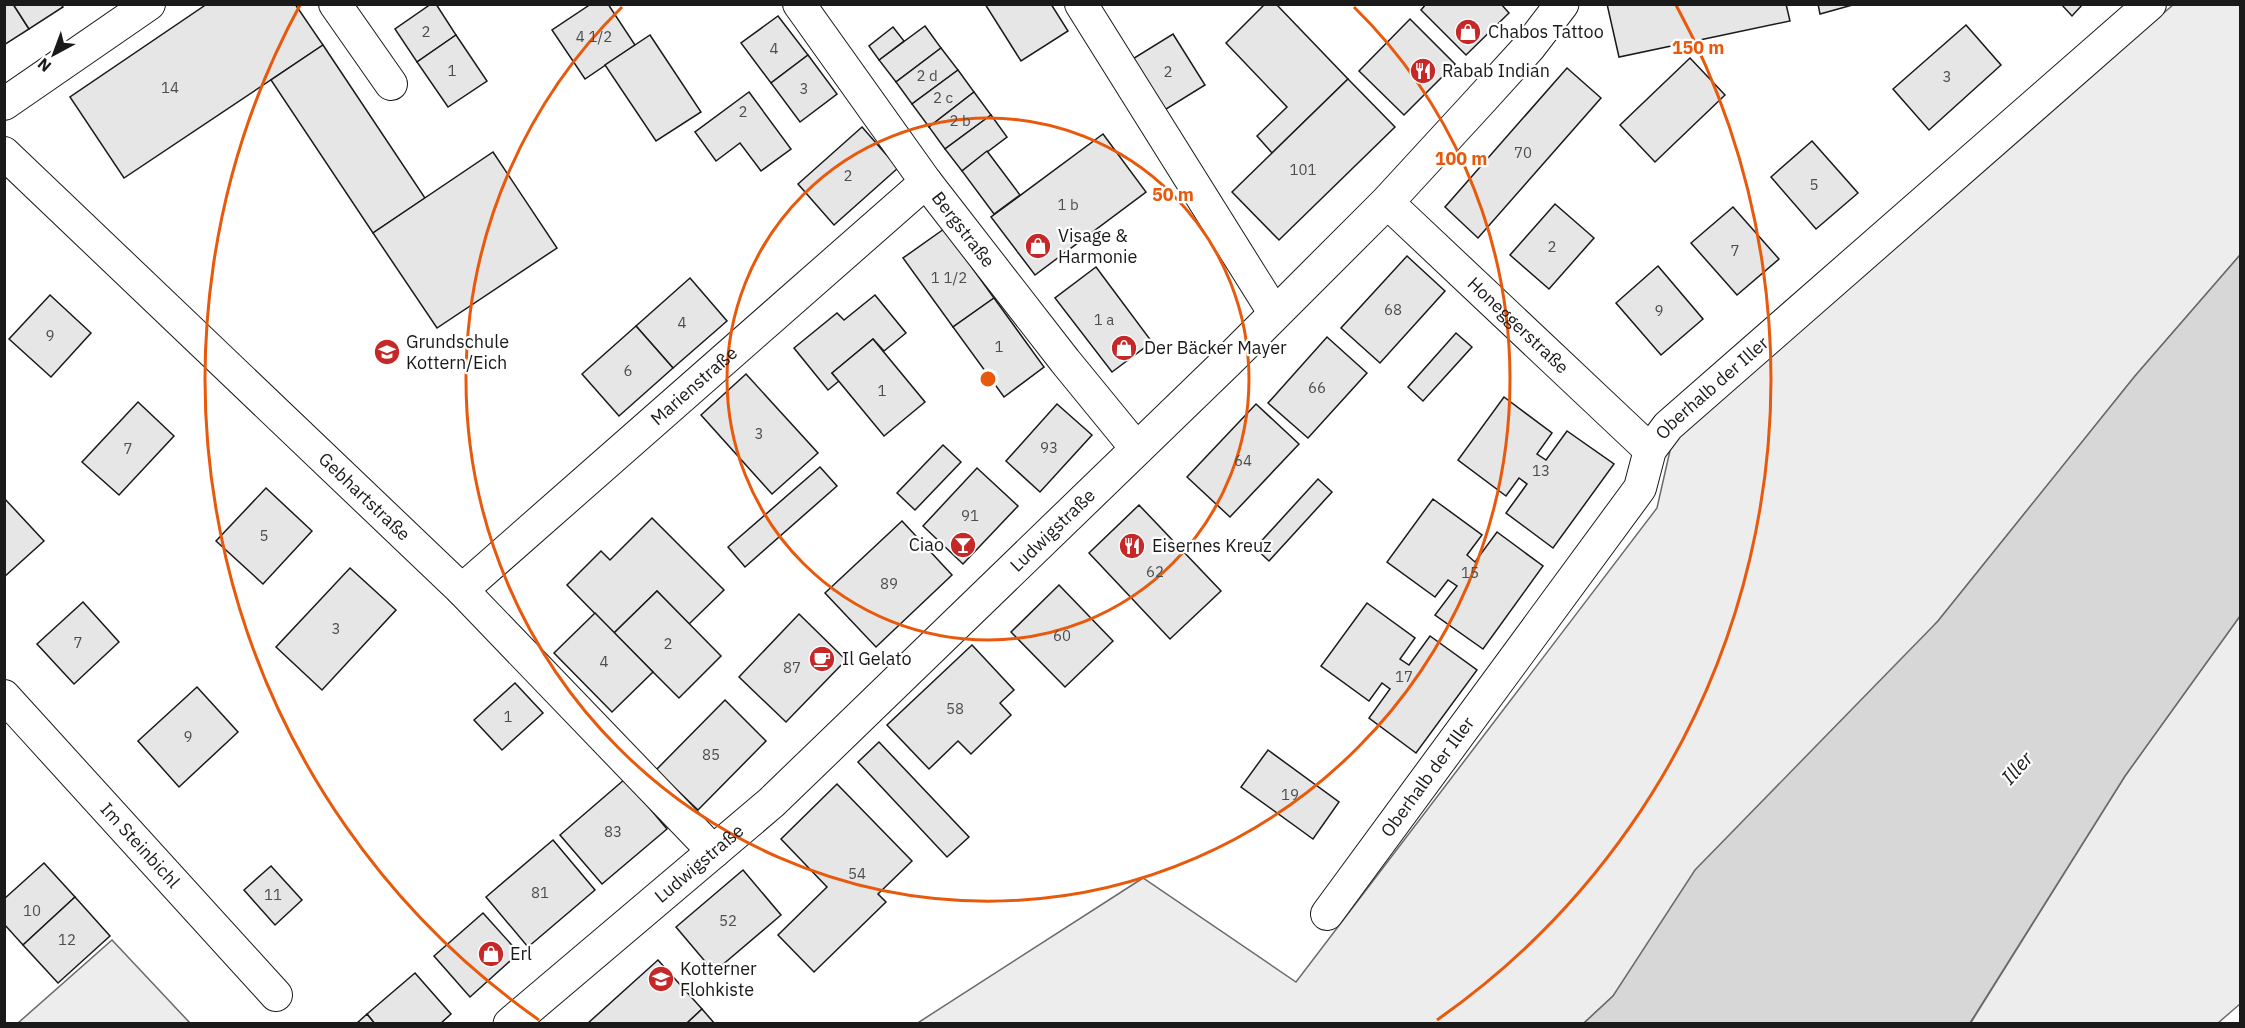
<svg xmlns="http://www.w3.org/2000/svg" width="2245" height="1028" viewBox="0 0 2245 1028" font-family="'IBM Plex Sans',sans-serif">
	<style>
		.green { fill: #ededed; stroke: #6a6a6a; stroke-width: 1.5 }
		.water { fill: #d7d7d7; stroke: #6a6a6a; stroke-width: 1.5 }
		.building { fill: #e6e6e6; stroke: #1a1a1a; stroke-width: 1.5 }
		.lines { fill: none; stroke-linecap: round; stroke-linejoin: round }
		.street-casing { stroke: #1a1a1a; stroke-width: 34 }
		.secondary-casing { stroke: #1a1a1a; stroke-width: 35 }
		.street { stroke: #fff; stroke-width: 32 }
		.secondary { stroke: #fff; stroke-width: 33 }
		.ring { fill: none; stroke: #e8590c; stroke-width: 3 }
		.labels { text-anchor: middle; stroke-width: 4.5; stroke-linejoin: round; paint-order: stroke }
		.number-label { font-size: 15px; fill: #4d4d4d }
		.poi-label { font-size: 18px; fill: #1a1a1a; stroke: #fff; text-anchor: start }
		.street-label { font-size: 18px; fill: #1a1a1a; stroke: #fff }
		.water-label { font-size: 20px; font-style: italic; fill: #1a1a1a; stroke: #fff }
		.centre { fill: #e8590c; stroke: #fff; stroke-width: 3 }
		.ring-label { font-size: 18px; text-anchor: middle; font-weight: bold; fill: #e8590c; stroke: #fff; stroke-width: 4.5; stroke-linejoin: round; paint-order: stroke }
	</style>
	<rect width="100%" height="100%" fill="#fff"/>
	<g class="green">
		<path d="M2173 5H2240V255L2135 376 1938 621 1613 996 1584 1023 916 1024 1143 878 1296 982 1657 508 1674 433Z"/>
		<path d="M2240 616V1004L2218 1023 1970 1024 2125 776Z"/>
		<path d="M112 940 190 1023H18Z"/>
	</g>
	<path class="water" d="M2240 255V616L2125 776 1970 1023H1584L1613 996 1695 870 1938 621 2135 376Z"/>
	<g class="building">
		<path d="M4 4H13L29 29 4 45Z"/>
		<path d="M13 4H61L63 7 29 29Z"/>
		<path d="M207 4H295L323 45 124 178 70 97Z"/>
		<path d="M431 4H436L456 35 417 62 395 29Z"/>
		<path d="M591 4H608L635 45 585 79 552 30Z"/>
		<path d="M985 4H1051L1068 31 1021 61Z"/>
		<path d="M1265 4H1276L1348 79 1272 153 1257 136 1287 107 1226 43Z"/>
		<path d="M1426 4H1501L1509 13 1466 55 1421 10Z"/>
		<path d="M1607 4H1786L1790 21 1619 57Z"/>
		<path d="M1818 4H1856L1820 14Z"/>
		<path d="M2061 4H2083L2072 16Z"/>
		<path d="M778 16 808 55 771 83 741 43Z"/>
		<path d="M1410 19 1455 64 1404 115 1359 71Z"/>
		<path d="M1966 25 2001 65 1929 130 1893 89Z"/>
		<path d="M925 26 941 48 896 82 879 60Z"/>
		<path d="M893 27 904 41 879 60 869 46Z"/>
		<path d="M1173 34 1205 85 1163 111 1131 60Z"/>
		<path d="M456 35 487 81 448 107 417 62Z"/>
		<path d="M650 35 701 112 656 141 605 65Z"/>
		<path d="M323 45 425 198 373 233 271 80Z"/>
		<path d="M941 48 958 70 912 104 896 82Z"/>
		<path d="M808 55 837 94 800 122 771 83Z"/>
		<path d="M1690 58 1725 95 1655 162 1620 125Z"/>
		<path d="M1567 68 1601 98 1478 238 1445 207Z"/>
		<path d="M958 70 974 92 929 127 912 104Z"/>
		<path d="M1348 79 1395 127 1279 240 1232 192Z"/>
		<path d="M749 92 791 149 761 171 740 143 716 161 695 132Z"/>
		<path d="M974 92 991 115 945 149 929 127Z"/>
		<path d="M991 115 1007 137 962 171 945 149Z"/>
		<path d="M862 127 898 168 834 225 798 184Z"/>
		<path d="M1103 134 1146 192 1035 275 991 217Z"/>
		<path d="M1812 141 1858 193 1816 229 1771 177Z"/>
		<path d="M987 151 1020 195 994 214 962 171Z"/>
		<path d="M493 152 557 248 437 328 373 233Z"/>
		<path d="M1555 204 1594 238 1549 289 1510 255Z"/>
		<path d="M1733 207 1779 259 1737 295 1691 243Z"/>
		<path d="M944 229 994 298 953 327 903 258Z"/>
		<path d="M1407 256 1445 291 1380 363 1341 328Z"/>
		<path d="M1658 266 1703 319 1661 355 1616 303Z"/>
		<path d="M1096 267 1152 342 1112 372 1055 298Z"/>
		<path d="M690 278 727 321 673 368 636 326Z"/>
		<path d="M50 295 91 333 51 377 9 339Z"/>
		<path d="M875 295 906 333 884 351 873 339 832 373 839 381 828 390 794 348 837 313 844 320Z"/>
		<path d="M994 298 1044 367 1004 397 953 327Z"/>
		<path d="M636 326 673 368 619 416 582 374Z"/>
		<path d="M1456 333 1472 347 1423 401 1408 387Z"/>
		<path d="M1327 337 1367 373 1308 438 1268 403Z"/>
		<path d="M873 339 925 402 884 436 832 373Z"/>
		<path d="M746 374 818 453 772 494 701 415Z"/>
		<path d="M1504 397 1552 433 1537 454 1546 460 1567 431 1614 464 1553 548 1506 513 1527 484 1519 478 1506 496 1458 460Z"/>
		<path d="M138 402 174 436 119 495 82 462Z"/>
		<path d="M1057 404 1092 435 1040 492 1006 461Z"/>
		<path d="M1256 404 1299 444 1230 517 1187 477Z"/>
		<path d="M943 445 961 462 915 510 897 493Z"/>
		<path d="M820 467 837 486 745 567 728 547Z"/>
		<path d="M977 468 1018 506 963 564 923 526Z"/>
		<path d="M1318 479 1332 492 1269 561 1255 548Z"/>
		<path d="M266 488 312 531 263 584 216 541Z"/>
		<path d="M4 498 44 541 4 577Z"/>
		<path d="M1433 499 1482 535 1467 555 1475 562 1497 532 1543 566 1483 649 1435 615 1457 586 1448 580 1435 597 1387 562Z"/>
		<path d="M1139 505 1221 591 1170 639 1089 553Z"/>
		<path d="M652 518 724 590 689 624 657 591 614 633 567 585 601 551 610 560Z"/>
		<path d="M902 521 952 575 876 647 825 593Z"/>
		<path d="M350 568 396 610 322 690 276 647Z"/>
		<path d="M1059 585 1113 641 1065 687 1011 632Z"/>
		<path d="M657 591 721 656 679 698 614 633Z"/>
		<path d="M83 602 119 642 74 684 37 644Z"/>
		<path d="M1367 603 1415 638 1400 659 1409 665 1430 636 1477 670 1416 753 1369 718 1390 689 1382 683 1369 701 1321 666Z"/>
		<path d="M595 613 653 672 612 712 554 653Z"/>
		<path d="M799 614 846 660 786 722 739 677Z"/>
		<path d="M972 645 1014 690 1000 703 1011 715 971 754 958 741 929 769 887 725Z"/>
		<path d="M515 683 543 713 502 750 474 720Z"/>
		<path d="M197 687 238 732 179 787 138 741Z"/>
		<path d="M725 700 766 741 698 810 656 770Z"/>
		<path d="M879 742 969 837 947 857 858 762Z"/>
		<path d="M1268 750 1339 802 1313 839 1241 787Z"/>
		<path d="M625 779 667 829 602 884 560 835Z"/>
		<path d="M837 784 912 861 878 894 886 902 814 972 778 935 827 887 781 839Z"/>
		<path d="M553 840 595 890 528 947 486 897Z"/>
		<path d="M44 863 75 897 23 945 4 924V899Z"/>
		<path d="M271 866 302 900 275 925 244 890Z"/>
		<path d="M743 870 781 915 714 972 676 927Z"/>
		<path d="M75 897 110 936 58 983 23 945Z"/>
		<path d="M483 913 519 953 470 997 434 956Z"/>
		<path d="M658 960 702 1009 686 1024H587Z"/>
		<path d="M415 973 451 1014 440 1024H375L367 1014Z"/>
		<path d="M702 1009 715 1024H686Z"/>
		<path d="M367 1014 375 1024H356Z"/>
	</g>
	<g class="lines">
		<g class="street-casing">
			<g id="street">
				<path d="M335 4 391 84"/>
				<path id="s1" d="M799 4 926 182 1065 361 1137 449"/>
				<path d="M1081 4 1275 314"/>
				<path d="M4 104 149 4"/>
				<path id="s2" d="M4 153 462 590 714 852"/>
				<path id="s3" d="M1387 202 1650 450"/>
				<path id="s4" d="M462 590 926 182"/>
				<path id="s5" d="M4 696 276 995"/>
				<path id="s6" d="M1327 914 1640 488 1650 450 1668 426 2150 4"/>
			</g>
		</g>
		<g class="secondary-casing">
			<g id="secondary">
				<path id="s7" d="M510 1024 772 802 862 715 1230 359 1387 202 1479 102 1529 47 1562 4"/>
			</g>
		</g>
		<use href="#street" class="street"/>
		<use href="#secondary" class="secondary"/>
	</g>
	<g class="ring">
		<circle cx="988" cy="379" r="261"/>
		<path d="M1354 7A522 522 0 1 1 622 7"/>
		<path d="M539 1020A783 783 0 0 1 300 5M1676 5A783 783 0 0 1 1437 1020"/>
	</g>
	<defs>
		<g id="shop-disc" transform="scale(1.35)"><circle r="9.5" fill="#c62828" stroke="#fff"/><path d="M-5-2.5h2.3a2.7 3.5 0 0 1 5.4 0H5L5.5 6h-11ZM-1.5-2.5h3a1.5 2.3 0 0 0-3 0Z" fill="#fff"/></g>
		<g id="restaurant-disc" transform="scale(1.35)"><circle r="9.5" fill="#c62828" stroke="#fff"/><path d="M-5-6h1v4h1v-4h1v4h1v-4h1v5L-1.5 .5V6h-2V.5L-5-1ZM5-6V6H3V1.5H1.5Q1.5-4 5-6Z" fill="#fff"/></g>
		<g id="school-disc" transform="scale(1.35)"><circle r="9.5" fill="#c62828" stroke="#fff"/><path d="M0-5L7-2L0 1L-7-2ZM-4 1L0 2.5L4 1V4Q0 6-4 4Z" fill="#fff"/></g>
		<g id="bar-disc" transform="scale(1.35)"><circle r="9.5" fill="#c62828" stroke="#fff"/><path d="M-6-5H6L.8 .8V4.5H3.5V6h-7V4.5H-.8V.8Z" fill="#fff"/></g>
		<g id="cafe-disc" transform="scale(1.35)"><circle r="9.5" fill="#c62828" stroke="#fff"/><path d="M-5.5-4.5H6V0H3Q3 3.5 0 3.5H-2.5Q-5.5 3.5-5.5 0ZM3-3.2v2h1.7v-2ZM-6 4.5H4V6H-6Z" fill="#fff"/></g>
	</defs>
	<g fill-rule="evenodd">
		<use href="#shop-disc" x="1468" y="32"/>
		<use href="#restaurant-disc" x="1423" y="71"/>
		<use href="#shop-disc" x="1038" y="246"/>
		<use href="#shop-disc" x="1124" y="348"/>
		<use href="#school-disc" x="387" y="352"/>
		<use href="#bar-disc" x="963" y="545"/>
		<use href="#restaurant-disc" x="1132" y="546"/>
		<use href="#cafe-disc" x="822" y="659"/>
		<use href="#shop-disc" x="491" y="954"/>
		<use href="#school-disc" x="661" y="979"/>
	</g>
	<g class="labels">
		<g class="number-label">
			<text x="426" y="37">2</text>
			<text x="594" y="42">4 1/2</text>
			<text x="774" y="54">4</text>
			<text x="452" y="76">1</text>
			<text x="1168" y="77">2</text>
			<text x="927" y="81">2 d</text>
			<text x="1947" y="82">3</text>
			<text x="170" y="93">14</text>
			<text x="804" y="94">3</text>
			<text x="943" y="103">2 c</text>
			<text x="743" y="117">2</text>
			<text x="960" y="126">2 b</text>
			<text x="1523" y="158">70</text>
			<text x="1303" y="175">101</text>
			<text x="848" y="181">2</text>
			<text x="1814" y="190">5</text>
			<text x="1068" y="210">1 b</text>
			<text x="1552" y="252">2</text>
			<text x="1735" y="256">7</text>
			<text x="949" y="283">1 1/2</text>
			<text x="1393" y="315">68</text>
			<text x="1659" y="316">9</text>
			<text x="1104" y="325">1 a</text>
			<text x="682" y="328">4</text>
			<text x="50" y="341">9</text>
			<text x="999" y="352">1</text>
			<text x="628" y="376">6</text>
			<text x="1317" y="393">66</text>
			<text x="882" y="396">1</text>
			<text x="759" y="439">3</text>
			<text x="1049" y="453">93</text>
			<text x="128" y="454">7</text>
			<text x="1243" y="466">64</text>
			<text x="1541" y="476">13</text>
			<text x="970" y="521">91</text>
			<text x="264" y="541">5</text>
			<text x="1155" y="577">62</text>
			<text x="1470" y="578">15</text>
			<text x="889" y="589">89</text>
			<text x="336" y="634">3</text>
			<text x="1062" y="641">60</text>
			<text x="78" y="648">7</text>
			<text x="668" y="649">2</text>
			<text x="604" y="667">4</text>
			<text x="792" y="673">87</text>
			<text x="1404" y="682">17</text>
			<text x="955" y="714">58</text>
			<text x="508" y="722">1</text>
			<text x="188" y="742">9</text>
			<text x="711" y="760">85</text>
			<text x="1290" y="800">19</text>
			<text x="613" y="837">83</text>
			<text x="857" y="879">54</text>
			<text x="540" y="898">81</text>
			<text x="273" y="900">11</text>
			<text x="32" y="916">10</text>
			<text x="728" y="926">52</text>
			<text x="67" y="945">12</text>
		</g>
		<g class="poi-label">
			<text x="1488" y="38">Chabos Tattoo</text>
			<text x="1442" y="77">Rabab Indian</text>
			<text x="1058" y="242">Visage &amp;<tspan x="1058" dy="21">Harmonie</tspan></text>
			<text x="406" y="348">Grundschule<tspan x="406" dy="21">Kottern/Eich</tspan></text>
			<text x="1144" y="354">Der Bäcker Mayer</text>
			<text x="944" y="551" text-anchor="end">Ciao</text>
			<text x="1152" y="552">Eisernes Kreuz</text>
			<text x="842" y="665">Il Gelato</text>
			<text x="510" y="960">Erl</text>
			<text x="680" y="975">Kotterner<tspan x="680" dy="21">Flohkiste</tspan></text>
		</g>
		<g class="street-label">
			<text dy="6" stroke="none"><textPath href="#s1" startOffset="279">Bergstraße</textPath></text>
			<text dy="6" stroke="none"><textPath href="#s3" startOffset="180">Honeggerstraße</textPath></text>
			<text dy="6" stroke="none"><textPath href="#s4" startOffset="309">Marienstraße</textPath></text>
			<text dy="6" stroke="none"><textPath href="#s6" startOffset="656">Oberhalb der Iller</textPath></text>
			<text dy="6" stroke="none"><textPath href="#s2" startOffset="498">Gebhartstraße</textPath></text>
			<text dy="6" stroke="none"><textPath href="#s7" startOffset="734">Ludwigstraße</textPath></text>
			<text dy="6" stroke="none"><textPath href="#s6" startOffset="170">Oberhalb der Iller</textPath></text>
			<text dy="6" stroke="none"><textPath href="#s5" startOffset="202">Im Steinbichl</textPath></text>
			<text dy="6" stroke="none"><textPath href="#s7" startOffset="248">Ludwigstraße</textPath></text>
		</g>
		<g class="water-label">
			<text transform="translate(2017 768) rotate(-49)" y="7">Iller</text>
		</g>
	</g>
	<circle cx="988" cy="379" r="9" class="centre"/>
	<g class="ring-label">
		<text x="1698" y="54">150 m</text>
		<text x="1461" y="165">100 m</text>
		<text x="1173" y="201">50 m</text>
	</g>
	<rect width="2245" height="1028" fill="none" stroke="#1a1a1a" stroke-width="12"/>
	<g transform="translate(54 54) rotate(221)" stroke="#ffffff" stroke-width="4.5" paint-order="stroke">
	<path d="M0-4.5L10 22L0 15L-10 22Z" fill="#1a1a1a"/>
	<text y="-9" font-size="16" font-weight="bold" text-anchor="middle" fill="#1a1a1a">N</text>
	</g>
</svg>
